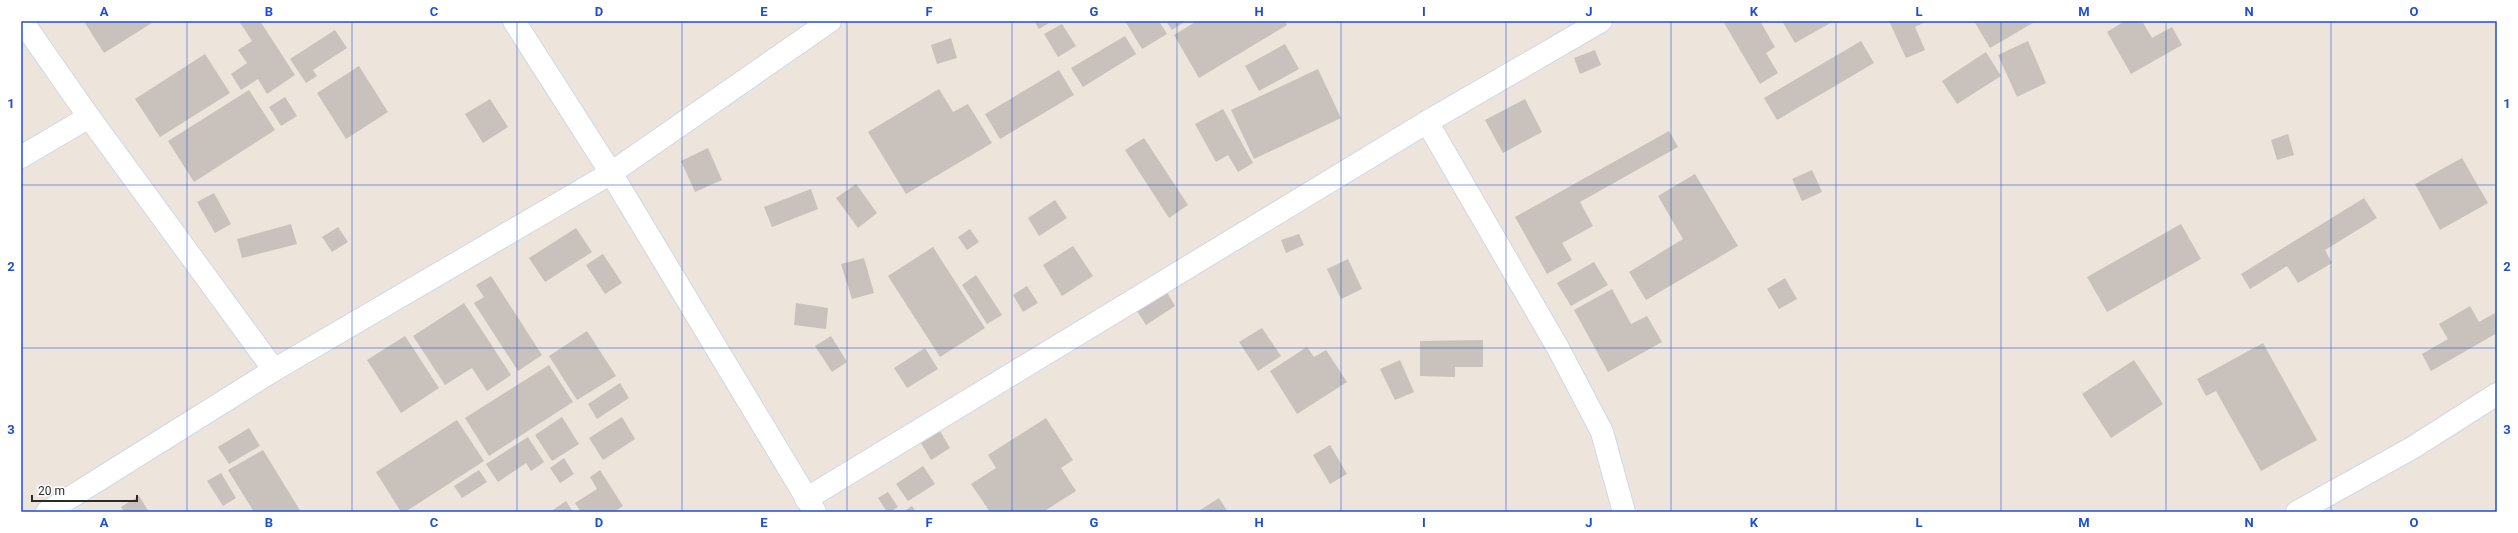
<svg xmlns="http://www.w3.org/2000/svg" width="2518" height="533" viewBox="0 0 2518 533" font-family="Roboto,sans-serif">
	<style>
		.building { fill: #c8c1bc }
		.lines { fill: none; stroke-linecap: round; stroke-linejoin: round }
		.minor-casing { stroke: #d1d7e4; stroke-width: 24 }
		.minor { stroke: #fff; stroke-width: 22 }
		.grid { fill: none; stroke: #1d4ed8; stroke-width: 1; stroke-opacity: 0.55 }
		.neatline { fill: none; stroke: #1d4ed8; stroke-width: 1.5 }
		.grid-label { font-size: 13px; text-anchor: middle; font-weight: bold; fill: #1d4ed8 }
	</style>
	<rect width="100%" height="100%" fill="#ede4dc"/>
	<g class="building">
		<path d="M88 21H155L104 53 85 23Z"/>
		<path d="M239 21H260L295 75 267 94 258 79 241 90 231 74 247 63 238 50 252 41Z"/>
		<path d="M1034 21H1052L1039 29Z"/>
		<path d="M1125 21H1159L1167 34 1142 49Z"/>
		<path d="M1166 21H1186L1172 30Z"/>
		<path d="M1197 21H1285L1287 25 1199 78 1174 35Z"/>
		<path d="M1723 21H1760L1775 47 1766 53 1778 73 1760 84Z"/>
		<path d="M1782 21H1834L1795 43Z"/>
		<path d="M1889 21H1927L1915 27 1925 50 1906 58Z"/>
		<path d="M1974 21H2036L1990 48Z"/>
		<path d="M2125 21H2142L2152 38 2172 27 2182 45 2131 74 2107 32Z"/>
		<path d="M1062 24 1076 46 1058 57 1044 34Z"/>
		<path d="M335 30 347 48 313 70 317 76 306 83 290 59Z"/>
		<path d="M1125 36 1136 54 1083 87 1071 68Z"/>
		<path d="M951 38 957 58 937 64 931 45Z"/>
		<path d="M1861 41 1874 63 1777 120 1764 98Z"/>
		<path d="M2028 41 2046 83 2017 97 1998 55Z"/>
		<path d="M1285 44 1299 69 1259 91 1245 66Z"/>
		<path d="M1595 50 1601 65 1580 74 1574 58Z"/>
		<path d="M1986 52 2001 76 1957 104 1942 81Z"/>
		<path d="M205 54 230 93 160 137 135 99Z"/>
		<path d="M359 66 388 112 346 139 317 93Z"/>
		<path d="M1318 69 1341 118 1254 159 1231 110Z"/>
		<path d="M1059 70 1074 95 1000 139 985 114Z"/>
		<path d="M939 89 953 112 968 104 992 143 906 194 868 132Z"/>
		<path d="M249 90 275 130 194 182 168 141Z"/>
		<path d="M285 97 297 116 281 126 269 107Z"/>
		<path d="M490 99 508 127 483 143 465 114Z"/>
		<path d="M1525 99 1542 132 1503 153 1485 120Z"/>
		<path d="M1223 109 1253 163 1238 172 1228 155 1216 162 1195 124Z"/>
		<path d="M1669 131 1678 147 1580 202 1593 226 1562 243 1572 260 1547 274 1515 217Z"/>
		<path d="M2288 134 2294 155 2277 160 2271 140Z"/>
		<path d="M1144 138 1188 205 1169 218 1125 150Z"/>
		<path d="M708 148 722 180 695 192 681 161Z"/>
		<path d="M2462 158 2488 203 2440 230 2415 184Z"/>
		<path d="M1812 170 1822 192 1802 201 1792 179Z"/>
		<path d="M1695 174 1738 246 1646 300 1629 272 1683 239 1658 196Z"/>
		<path d="M856 184 877 213 858 228 836 198Z"/>
		<path d="M811 189 818 209 772 227 764 207Z"/>
		<path d="M214 193 231 224 215 233 197 202Z"/>
		<path d="M2364 198 2377 218 2325 250 2332 263 2298 283 2287 266 2250 289 2241 274Z"/>
		<path d="M1055 200 1067 218 1039 236 1028 218Z"/>
		<path d="M291 224 297 244 242 258 237 239Z"/>
		<path d="M2181 224 2201 259 2107 312 2087 277Z"/>
		<path d="M338 227 348 242 332 252 322 237Z"/>
		<path d="M576 228 592 252 545 282 529 258Z"/>
		<path d="M970 229 979 242 967 250 958 237Z"/>
		<path d="M1299 234 1304 245 1286 253 1281 240Z"/>
		<path d="M1073 246 1093 276 1062 296 1043 265Z"/>
		<path d="M933 247 985 328 940 357 888 276Z"/>
		<path d="M603 254 622 283 605 294 586 265Z"/>
		<path d="M864 258 874 293 852 299 841 264Z"/>
		<path d="M1348 259 1362 289 1341 299 1327 269Z"/>
		<path d="M1594 262 1608 285 1571 306 1557 283Z"/>
		<path d="M976 275 1002 315 987 324 962 285Z"/>
		<path d="M491 276 542 355 518 371 474 303 484 297 476 285Z"/>
		<path d="M1785 278 1797 299 1779 309 1767 289Z"/>
		<path d="M1027 286 1038 303 1023 312 1013 295Z"/>
		<path d="M1165 289 1175 306 1146 325 1135 308Z"/>
		<path d="M1612 289 1631 324 1647 316 1662 342 1608 372 1574 310Z"/>
		<path d="M464 303 511 375 487 391 472 368 445 385 413 336Z"/>
		<path d="M796 303 828 308 826 329 794 325Z"/>
		<path d="M2470 306 2479 322 2495 313 2497 333 2431 371 2422 354 2448 339 2439 324Z"/>
		<path d="M1262 328 1281 356 1258 371 1239 342Z"/>
		<path d="M587 331 616 376 577 400 549 356Z"/>
		<path d="M405 336 439 388 401 413 367 360Z"/>
		<path d="M831 336 847 362 832 372 815 346Z"/>
		<path d="M1483 340V367H1455V377L1420 376V341Z"/>
		<path d="M2263 343 2317 440 2261 471 2216 391 2206 396 2197 379Z"/>
		<path d="M1307 347 1314 357 1326 350 1347 382 1297 414 1270 371Z"/>
		<path d="M925 348 938 369 907 388 894 368Z"/>
		<path d="M1400 360 1414 392 1395 400 1380 369Z"/>
		<path d="M2134 360 2163 404 2111 438 2082 394Z"/>
		<path d="M549 365 573 402 489 456 465 418Z"/>
		<path d="M620 383 629 398 597 419 588 404Z"/>
		<path d="M562 417 579 444 552 461 535 435Z"/>
		<path d="M622 417 635 439 603 460 589 438Z"/>
		<path d="M1046 418 1073 460 1061 468 1076 491 1043 512H990L971 484 996 468 988 455Z"/>
		<path d="M457 420 484 461 405 512H401L376 472Z"/>
		<path d="M249 428 260 446 229 464 218 447Z"/>
		<path d="M940 431 950 448 931 460 921 443Z"/>
		<path d="M528 437 544 462 531 471 526 463 498 482 486 464Z"/>
		<path d="M1330 445 1347 474 1330 484 1313 455Z"/>
		<path d="M263 450 301 512H254L228 470Z"/>
		<path d="M564 458 574 474 560 483 550 468Z"/>
		<path d="M923 466 935 484 908 501 896 484Z"/>
		<path d="M479 470 487 482 462 498 454 486Z"/>
		<path d="M600 470 623 506 614 512H581L575 503 597 489 590 477Z"/>
		<path d="M221 473 236 498 223 506 207 481Z"/>
		<path d="M888 492 898 507 890 512H887L878 498Z"/>
		<path d="M139 496 149 512H124L121 507Z"/>
		<path d="M1219 498 1228 512H1197Z"/>
		<path d="M566 501 573 512H550Z"/>
		<path d="M912 506 916 512H903Z"/>
	</g>
	<g class="lines">
		<g class="minor-casing">
			<g id="minor">
				<path d="M22 21 89 117 274 370"/>
				<path d="M514 21 611 173 815 512"/>
				<path d="M1427 122 1558 348 1602 432 1624 512"/>
				<path d="M21 157 89 117"/>
				<path d="M806 499 1427 122 1601 21"/>
				<path d="M47 512 274 370 611 173 830 21"/>
				<path d="M2297 512 2412 448 2497 394"/>
			</g>
		</g>
		<use href="#minor" class="minor"/>
	</g>
	<path class="grid" d="M187 21V512M352 21V512M517 21V512M682 21V512M847 21V512M1012 21V512M1177 21V512M1341 21V512M1506 21V512M1671 21V512M1836 21V512M2001 21V512M2166 21V512M2331 21V512M21 185H2497M21 348H2497"/>
	<rect width="2518" height="533" fill="none" stroke="#ffffff" stroke-width="44"/>
	<path d="M32 495v6h105v-6" fill="none" stroke="#2a2a2a" stroke-width="2"/>
	<text x="38" y="495" font-size="12" fill="#2a2a2a" stroke="#ffffff" stroke-width="3" paint-order="stroke">20 m</text>
	<rect x="22" y="22" width="2474" height="489" class="neatline"/>
	<g class="grid-label">
		<text x="104" y="16">A</text>
		<text x="269" y="16">B</text>
		<text x="434" y="16">C</text>
		<text x="599" y="16">D</text>
		<text x="764" y="16">E</text>
		<text x="929" y="16">F</text>
		<text x="1094" y="16">G</text>
		<text x="1259" y="16">H</text>
		<text x="1424" y="16">I</text>
		<text x="1589" y="16">J</text>
		<text x="1754" y="16">K</text>
		<text x="1919" y="16">L</text>
		<text x="2084" y="16">M</text>
		<text x="2249" y="16">N</text>
		<text x="2414" y="16">O</text>
		<text x="11" y="108">1</text>
		<text x="2507" y="108">1</text>
		<text x="11" y="271">2</text>
		<text x="2507" y="271">2</text>
		<text x="11" y="434">3</text>
		<text x="2507" y="434">3</text>
		<text x="104" y="527">A</text>
		<text x="269" y="527">B</text>
		<text x="434" y="527">C</text>
		<text x="599" y="527">D</text>
		<text x="764" y="527">E</text>
		<text x="929" y="527">F</text>
		<text x="1094" y="527">G</text>
		<text x="1259" y="527">H</text>
		<text x="1424" y="527">I</text>
		<text x="1589" y="527">J</text>
		<text x="1754" y="527">K</text>
		<text x="1919" y="527">L</text>
		<text x="2084" y="527">M</text>
		<text x="2249" y="527">N</text>
		<text x="2414" y="527">O</text>
	</g>
</svg>
